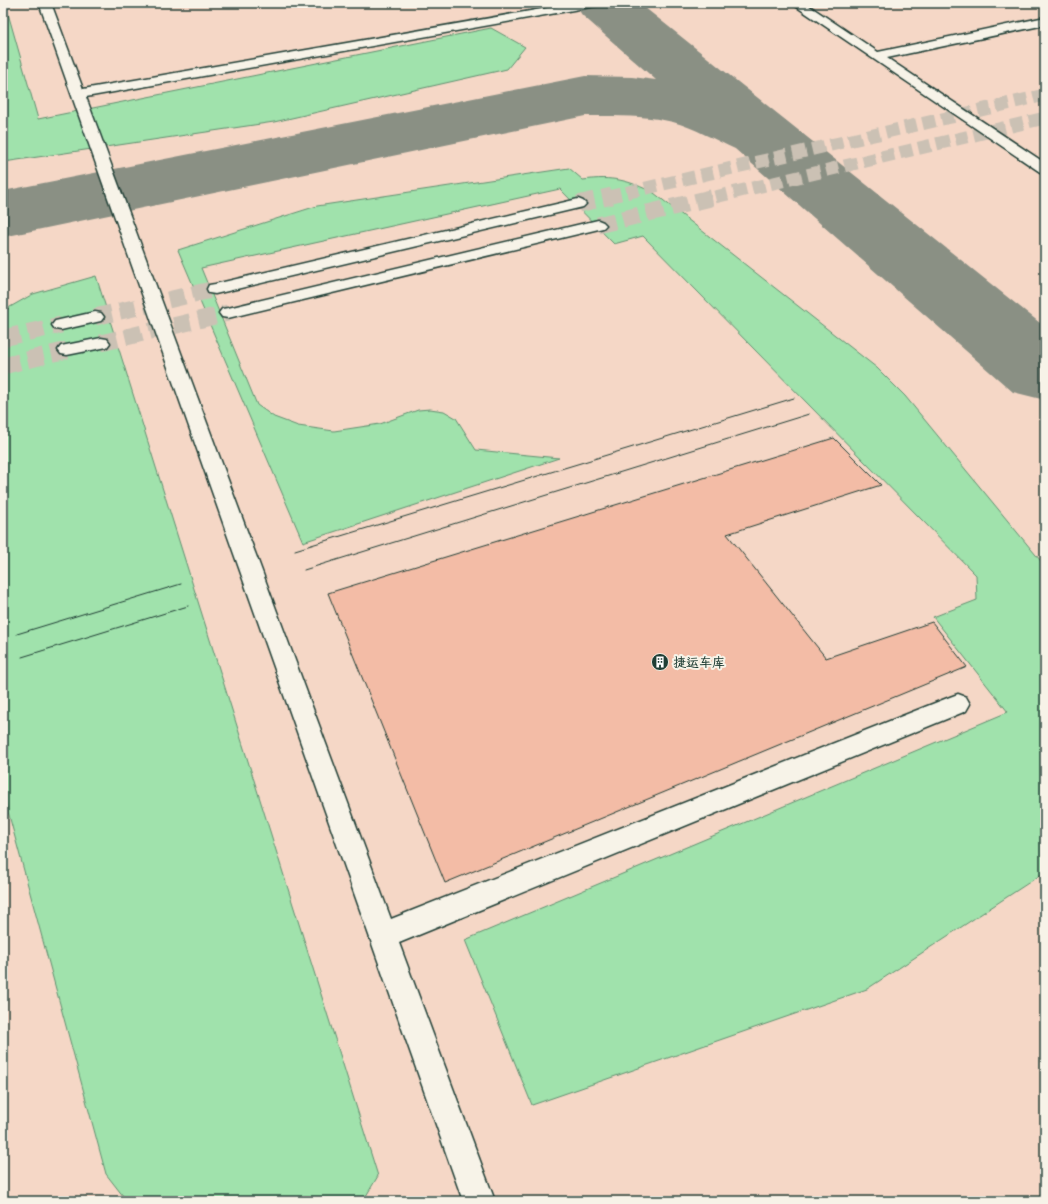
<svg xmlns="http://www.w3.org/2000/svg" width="1048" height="1204" viewBox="0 0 1048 1204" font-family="Mynerve,'LXGW WenKai TC',sans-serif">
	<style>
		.built { fill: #f5d7c6 }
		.green { fill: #a0e2ac; stroke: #609070 }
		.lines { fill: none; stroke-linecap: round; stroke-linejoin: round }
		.taxiway { fill: #8a9084; fill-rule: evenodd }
		.building { fill: #f3bca6; stroke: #1f3d34 }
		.minor-tunnel-far1 { stroke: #cbc1b4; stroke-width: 13; stroke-dasharray: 13 6; stroke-linecap: butt }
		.minor-tunnel { stroke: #cbc1b4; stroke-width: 17; stroke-dasharray: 17 8; stroke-linecap: butt }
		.minor-casing { stroke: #1f3d34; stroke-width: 3 }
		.minor { fill: #f7f3e8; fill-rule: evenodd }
		.tram { stroke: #1f3d34; stroke-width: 1 }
		.labels { text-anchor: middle; stroke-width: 4; stroke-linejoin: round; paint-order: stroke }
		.poi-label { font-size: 13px; font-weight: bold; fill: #1f3d34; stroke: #f7f3e8; text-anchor: start }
	</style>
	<rect width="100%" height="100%" fill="#f6e2d4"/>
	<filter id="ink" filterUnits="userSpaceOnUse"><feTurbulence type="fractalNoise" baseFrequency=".025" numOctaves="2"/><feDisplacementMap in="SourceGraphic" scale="8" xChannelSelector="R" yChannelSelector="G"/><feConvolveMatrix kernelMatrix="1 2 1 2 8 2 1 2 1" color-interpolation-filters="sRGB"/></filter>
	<g filter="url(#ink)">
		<rect class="built" x="3" y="3" width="1042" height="1198"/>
		<g class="green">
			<path d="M3 3H5L38 119 491 28 525 47 507 69 274 122 4 162Z"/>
			<path d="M569 168 583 180C613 176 628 180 654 193L877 368 905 396 1045 566V872L867 989 532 1105 465 940 1008 712 933 617 977 600 976 575 643 236 614 244 560 189 201 268 257 405 274 417 298 426 334 431 380 424 418 410 430 409 444 411 456 418 476 450 559 458 303 542 178 250 317 206Z"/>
			<path d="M96 276 378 1176 363 1201H127L106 1174 3 793V311L33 294Z"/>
		</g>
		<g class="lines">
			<path class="taxiway" d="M574 3H639L1045 327V400L1013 392 735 149C715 140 695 128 673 122 645 115 614 116 585 116L3 237V191L585 76 632 77 656 80 582 15Z"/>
		</g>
		<path class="building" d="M834 438 881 485 727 534 826 658 932 622 967 667 445 883 328 593Z"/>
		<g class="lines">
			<g class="minor-tunnel-far1">
				<path d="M608 197 1045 95"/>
				<path d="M715 197 1045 118"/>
			</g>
			<g class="minor-tunnel">
				<path d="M578 204 612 196"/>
				<path d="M598 225 719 196"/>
				<path d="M95 317 215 289"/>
				<path d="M3 338 61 325"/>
				<path d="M101 343 228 313"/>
				<path d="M3 366 67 350"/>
			</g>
			<g class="minor-casing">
				<g id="minor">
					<path d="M39 3H51L83 89 576 3H602L600 5 596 6 86 97 391 919 950 697 958 694 966 697 970 704 966 711 399 943 495 1201H463Z"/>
					<path d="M791 3H805L878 52 1045 17V25L887 58 1045 163V173L1040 172Z"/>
					<path d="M578 199 583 201 586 204 583 207 215 294 209 293 207 289 209 285 215 284Z"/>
					<path d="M598 220 603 222 606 225 603 228 228 318 222 317 219 313 222 309 228 308Z"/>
					<path d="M95 312 101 313 104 317 101 321 61 330 55 329 52 325 55 321Z"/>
					<path d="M101 338 107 339 110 343 107 347 67 355 61 354 58 350 61 346Z"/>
				</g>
			</g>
			<use href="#minor" class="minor"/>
			<g class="tram">
				<path d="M295 550 794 398"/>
				<path d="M304 570 809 414"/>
				<path d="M17 634 181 584"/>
				<path d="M22 657 188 606"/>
			</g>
		</g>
	</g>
	<defs>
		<g id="building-disc" transform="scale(0.9)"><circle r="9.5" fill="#1f3d34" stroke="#f7f3e8"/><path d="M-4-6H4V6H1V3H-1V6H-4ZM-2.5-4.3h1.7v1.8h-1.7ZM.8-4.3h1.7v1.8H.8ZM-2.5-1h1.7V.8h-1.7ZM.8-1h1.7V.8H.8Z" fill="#fff"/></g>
	</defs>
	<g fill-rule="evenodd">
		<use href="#building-disc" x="660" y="662"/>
	</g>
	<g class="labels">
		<g class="poi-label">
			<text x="673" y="667">捷运车库</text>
		</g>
	</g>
	<rect width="1048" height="1204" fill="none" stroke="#f7f3e8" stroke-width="16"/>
	<rect x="8" y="8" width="1032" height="1188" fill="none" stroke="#1f3d34" stroke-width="1.5" filter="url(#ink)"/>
</svg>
